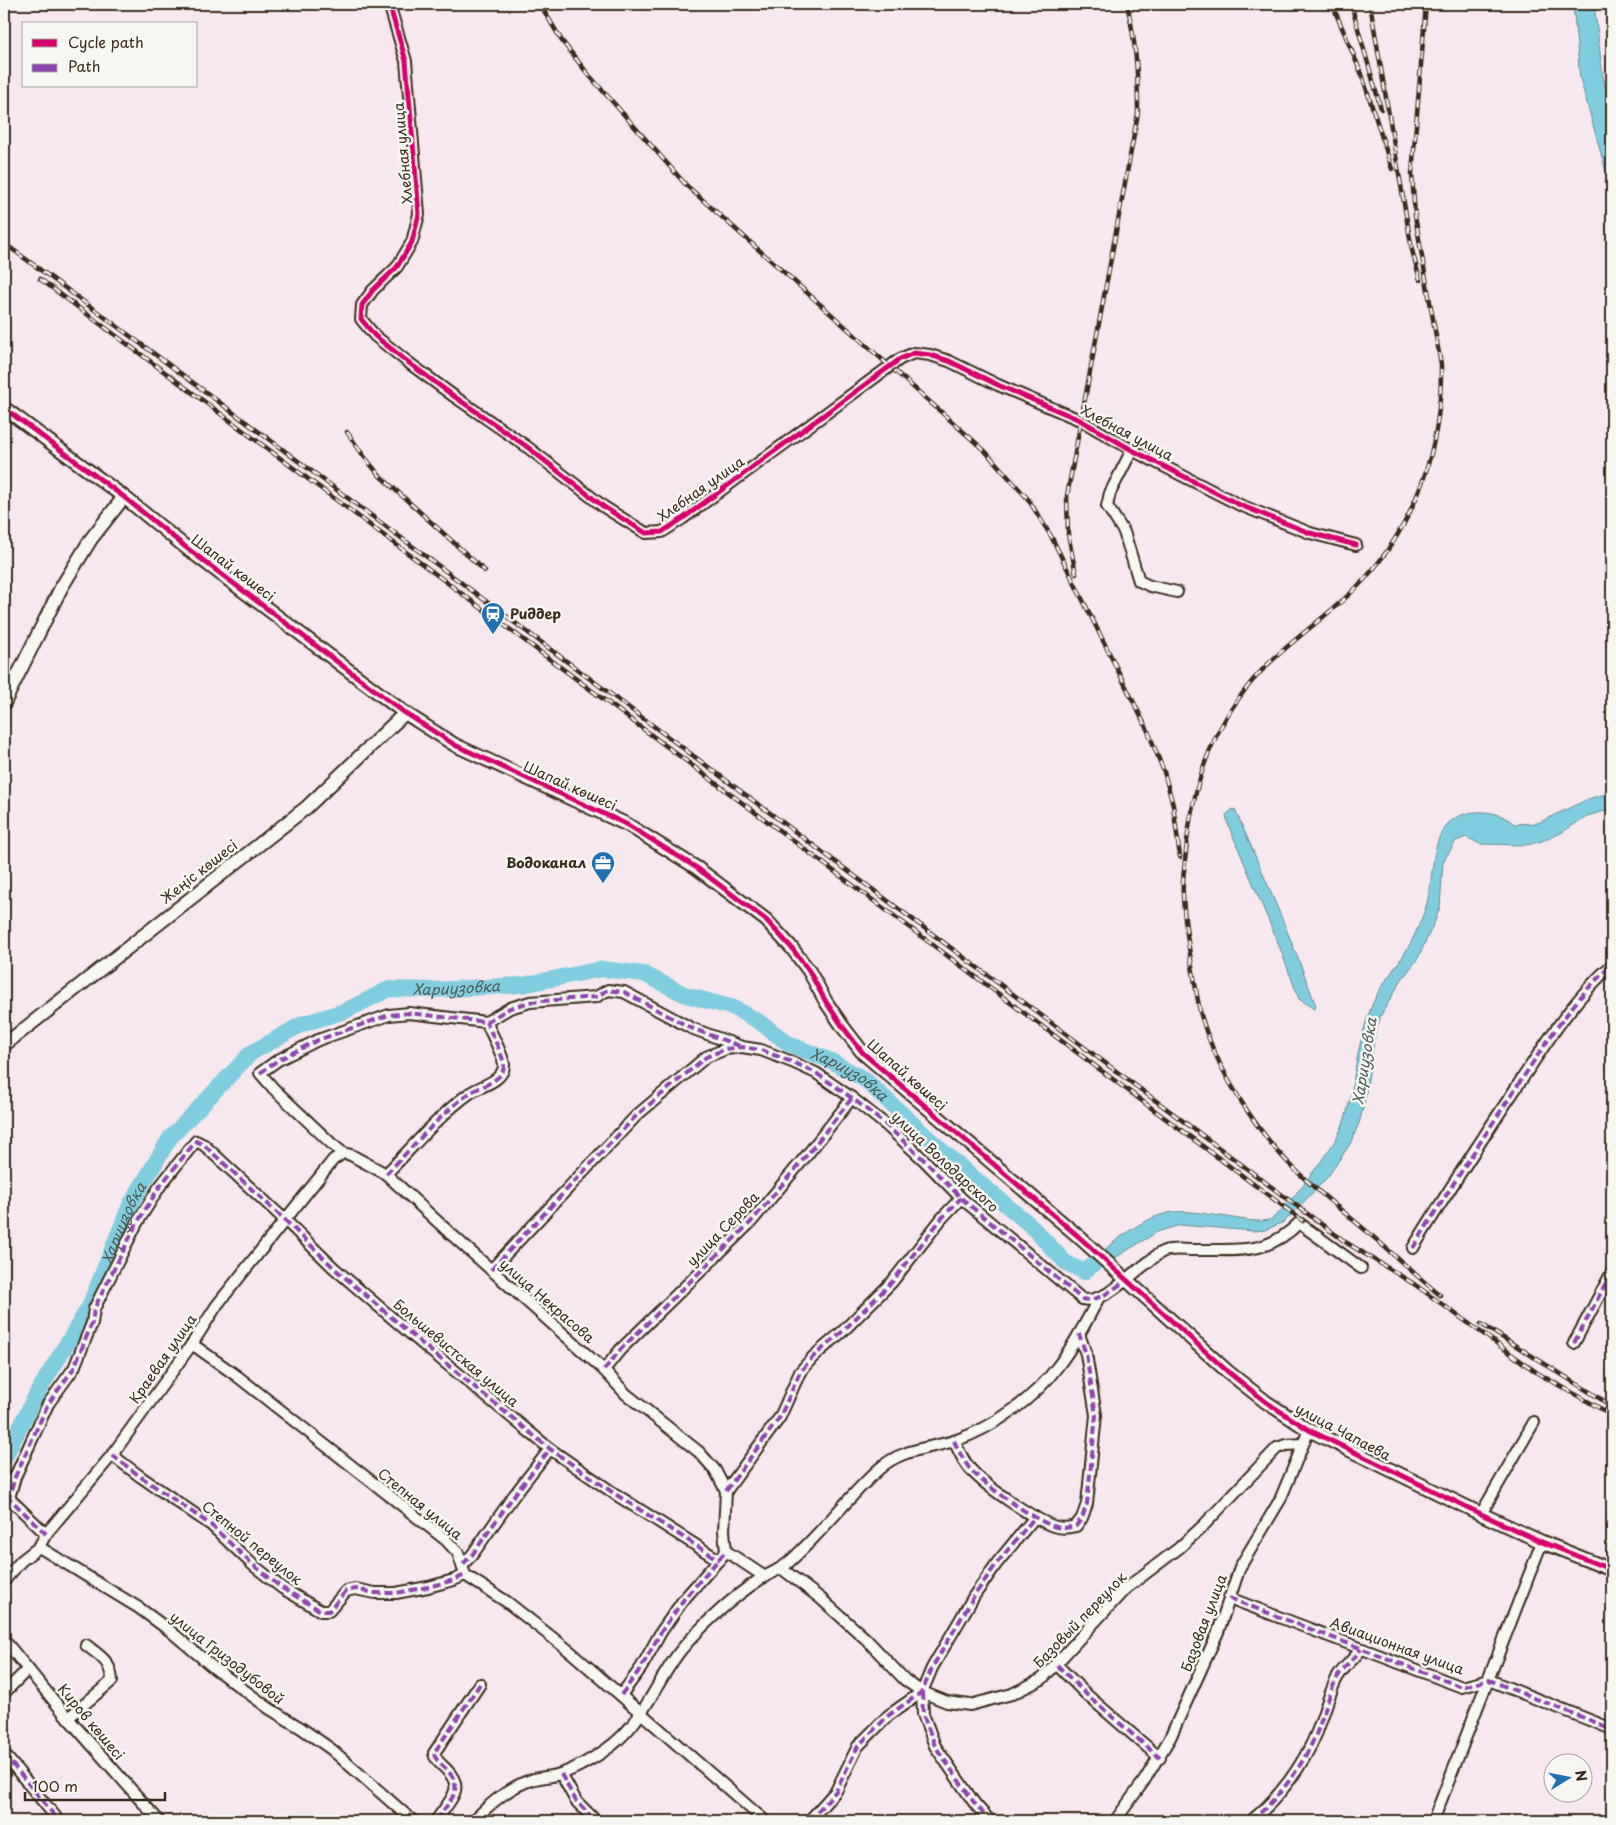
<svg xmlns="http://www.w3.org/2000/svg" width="1616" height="1825" viewBox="0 0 1616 1825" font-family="'Playpen Sans',sans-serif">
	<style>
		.water { fill: #80cddf; stroke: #648c92 }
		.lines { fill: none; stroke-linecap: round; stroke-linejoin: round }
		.river { stroke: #80cddf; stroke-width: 16 }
		.minor-casing { stroke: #3b2a1e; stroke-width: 14 }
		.tertiary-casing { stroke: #3b2a1e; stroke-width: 16 }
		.minor { stroke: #f6f6f2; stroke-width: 10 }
		.tertiary { stroke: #f6f6f2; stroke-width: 12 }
		.rail-casing { stroke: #3b2a1e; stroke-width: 4.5 }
		.rail { stroke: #f6f6f2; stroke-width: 2.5; stroke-dasharray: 8; stroke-linecap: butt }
		.quiet { stroke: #8e44ad; stroke-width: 4; stroke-dasharray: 8 4; stroke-linecap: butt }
		.cycleway-casing { stroke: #f6f6f2; stroke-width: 8 }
		.cycleway { stroke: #d6006c; stroke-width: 5 }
		.labels { text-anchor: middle; stroke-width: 5; stroke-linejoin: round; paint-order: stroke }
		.street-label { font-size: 14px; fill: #3b2a1e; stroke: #f6f6f2 }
		.poi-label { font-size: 14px; font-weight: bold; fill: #3b2a1e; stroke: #f6f6f2; text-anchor: start }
		.water-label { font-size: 15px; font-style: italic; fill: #505b58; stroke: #f6f6f2 }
	</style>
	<rect width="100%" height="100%" fill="#f7e7ee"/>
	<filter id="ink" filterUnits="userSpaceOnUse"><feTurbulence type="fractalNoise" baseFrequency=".02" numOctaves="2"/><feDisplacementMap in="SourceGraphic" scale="10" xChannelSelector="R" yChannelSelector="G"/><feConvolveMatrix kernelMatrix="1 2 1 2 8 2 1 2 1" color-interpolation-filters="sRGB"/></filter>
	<g filter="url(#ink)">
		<g class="water">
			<path d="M1573 4H1594L1603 77 1612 109V193L1580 78Z"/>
			<path d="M1612 792V809L1587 816 1561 833 1542 841 1527 845 1480 844 1466 837 1456 841 1443 862 1440 907 1435 921 1417 960 1402 979 1381 1015 1375 1034 1364 1105 1359 1123 1350 1144 1327 1178 1284 1222 1265 1230 1253 1231 1180 1225 1157 1232 1089 1274 1083 1267C1108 1248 1136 1220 1168 1213 1186 1209 1203 1214 1220 1216 1236 1218 1254 1223 1269 1220 1281 1217 1329 1152 1336 1139 1350 1115 1352 1086 1357 1059 1360 1042 1365 1024 1371 1008 1377 991 1388 978 1398 963 1408 950 1415 935 1421 920 1424 913 1427 905 1428 898 1436 864 1428 816 1476 812 1490 811 1504 815 1514 824L1538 823 1588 799Z"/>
			<path d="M1233 809 1235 810C1264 875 1292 940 1316 1006L1314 1009 1299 999 1280 948 1228 824 1226 815Z"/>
		</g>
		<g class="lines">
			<path class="river" id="s1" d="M4 1459 36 1395 89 1307 130 1205 170 1138 251 1053 302 1024 345 1011 389 989 434 990 522 985 602 969 644 974 686 995 734 1008 758 1021 789 1044 831 1061 864 1079 950 1158 1030 1225 1065 1262 1084 1272 1103 1257"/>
			<g class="minor-casing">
				<g id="minor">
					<path d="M389 4 406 61 419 214 412 242 397 267 373 290 362 305 361 319 375 336 409 363 455 397 526 446 604 507 628 522 646 533 662 532 682 519 900 359 914 353 930 355 949 361 998 385 1080 420 1132 450 1240 505 1310 533 1356 545"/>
					<path d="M1132 450 1110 493 1107 506 1124 532 1139 581 1150 586 1177 592"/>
					<path d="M742 1047 691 1028 624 992 608 990 596 997 530 1002 510 1008 486 1022 409 1013 389 1015 318 1040 278 1060 260 1073 273 1088 333 1145 343 1153 351 1155 386 1174 452 1235 604 1370 626 1394 699 1452 715 1470 726 1491 724 1531 726 1551 765 1577"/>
					<path d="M386 1174C413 1147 439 1115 470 1093 480 1086 504 1081 504 1065 504 1058 490 1030 486 1022"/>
					<path d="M1413 1248C1447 1193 1482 1139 1518 1085 1546 1043 1574 998 1612 965"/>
					<path d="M491 1270 637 1115 706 1057 726 1049 742 1047 761 1050 792 1062 816 1073 852 1098 886 1125 924 1160 961 1198 1082 1299C1103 1305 1130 1275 1146 1264 1151 1260 1156 1255 1162 1252 1170 1248 1183 1250 1192 1250 1236 1249 1265 1257 1299 1223L1361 1268"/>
					<path d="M1574 1343 1612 1272"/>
					<path d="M192 1344 237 1376 446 1540 458 1553 465 1575 507 1602 572 1653 765 1821"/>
					<path d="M604 1370 620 1350 751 1222 807 1155 852 1098"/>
					<path d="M954 1441C960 1453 965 1465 975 1474 990 1489 1034 1519 1053 1526 1061 1529 1068 1528 1076 1526L1082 1518 1087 1504 1096 1415 1086 1354 1079 1334"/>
					<path d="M112 1455 141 1477 211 1525 253 1565 282 1588 321 1611H329L346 1591 355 1589 375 1593H396L428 1587 454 1580 465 1575"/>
					<path d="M726 1491 780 1417 800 1372 813 1357 843 1331 892 1282 942 1218 961 1198"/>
					<path d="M1481 1514 1534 1422"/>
					<path d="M46 1534 9 1498 15 1477 48 1404 74 1368 92 1323 94 1309 137 1223 160 1186 196 1141 204 1145 285 1220 334 1268 420 1342 550 1449 615 1494 719 1560"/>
					<path d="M39 1547 139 1608 169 1630 214 1668 270 1709 301 1728 331 1749 413 1821"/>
					<path d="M463 1564 472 1555 515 1494 550 1449"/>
					<path d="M781 1568 820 1598 866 1639 905 1680 922 1692 947 1702 970 1705 1012 1694 1042 1679 1125 1589 1179 1548 1203 1526 1277 1448 1286 1445 1303 1444"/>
					<path d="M4 1581 21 1561 39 1547 46 1534 112 1455 192 1344 217 1305 333 1160 343 1153"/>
					<path d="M1229 1598 1462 1687 1489 1680 1612 1729"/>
					<path d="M4 1640 68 1718 159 1821"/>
					<path d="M1057 1665 1087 1695 1160 1758"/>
					<path d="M922 1692 923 1714 935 1746 975 1804 990 1821"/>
					<path d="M4 1693 28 1669"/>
					<path d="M621 1695 641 1668 661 1632 684 1599 723 1555"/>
					<path d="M68 1718 112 1681C111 1661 100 1656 86 1645"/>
					<path d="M4 1754 59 1821"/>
					<path d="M561 1774 576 1801 596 1821"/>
					<path d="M436 1821C448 1801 467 1790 446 1769 441 1764 435 1760 434 1753L480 1684"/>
					<path d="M473 1821C490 1804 509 1787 531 1780 540 1777 551 1777 560 1774 577 1769 605 1752 618 1740 646 1715 658 1679 681 1650 700 1627 734 1596 759 1580 769 1574 779 1570 788 1563 821 1534 847 1498 879 1469 902 1448 930 1449 957 1440 994 1427 1035 1398 1058 1366 1074 1345 1087 1321 1099 1297"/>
					<path d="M809 1821 836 1791 858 1746 889 1715 922 1692 932 1668 974 1596 997 1563 1035 1517"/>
					<path d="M1115 1821 1144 1781 1170 1738 1218 1632 1240 1567 1280 1500 1309 1430"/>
					<path d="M1251 1821C1279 1798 1303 1766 1317 1732 1323 1716 1328 1698 1335 1682 1341 1668 1353 1661 1361 1649"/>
					<path d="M1433 1821 1542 1542"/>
				</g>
			</g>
			<g class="tertiary-casing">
				<g id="tertiary">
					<path d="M4 408 124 497 188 549 405 713 455 745 628 825 697 868 766 920 791 947 809 971 826 1002 843 1027 863 1053 1078 1236 1227 1371 1266 1402 1309 1430 1481 1514 1542 1542 1612 1570"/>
					<path d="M4 703 61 588 91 539 124 497"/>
					<path d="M4 1045 307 807 405 713"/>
				</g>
			</g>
			<use href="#minor" class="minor"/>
			<use href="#tertiary" class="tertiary"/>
			<g class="rail-casing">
				<g id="rail">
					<path d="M540 4 562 41 588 74 687 186 985 451 1028 499 1051 536 1148 731 1164 772 1173 805 1180 857"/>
					<path d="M1332 4 1362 75 1392 169"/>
					<path d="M1351 4 1381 109"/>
					<path d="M1370 4 1412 250 1420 280"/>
					<path d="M1426 4 1412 174 1415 216 1441 365C1442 446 1417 524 1360 584 1325 620 1275 650 1245 690 1206 740 1190 798 1185 861 1184 872 1182 883 1183 894 1184 922 1189 950 1194 977 1196 990 1198 1003 1201 1015 1213 1059 1242 1107 1270 1142 1296 1175 1332 1202 1364 1229 1390 1251 1414 1274 1440 1295"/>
					<path d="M4 243 160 358 1305 1212 1347 1243 1414 1284 1539 1374 1612 1415"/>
					<path d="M40 279 1303 1221"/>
					<path d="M347 432 363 455 379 475 485 571"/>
					<path d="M1076 574 1068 534 1067 496 1138 113C1138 73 1136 43 1127 4"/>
					<path d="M1481 1324 1612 1406"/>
				</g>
			</g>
			<use href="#rail" class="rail"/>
			<g class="quiet">
				<path d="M260 1073 278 1060 318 1040 389 1015 409 1013 486 1022 510 1008 530 1002 596 997 608 990 624 992 691 1028 740 1046"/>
				<path d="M386 1174C413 1147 439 1115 470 1093 480 1086 504 1081 504 1065 504 1058 490 1030 486 1022"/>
				<path d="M1413 1248C1447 1193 1482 1139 1518 1085 1546 1043 1574 998 1612 965"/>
				<path d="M491 1270 637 1115 706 1057 726 1049 742 1047 761 1050 792 1062 816 1073 852 1098 886 1125 924 1160 961 1198 1082 1299C1098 1303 1114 1288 1127 1280"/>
				<path d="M1574 1343 1612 1272"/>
				<path d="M604 1370 620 1350 751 1222 807 1155 852 1098"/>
				<path d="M954 1441C960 1453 965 1465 975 1474 990 1489 1034 1519 1053 1526 1061 1529 1068 1528 1076 1526L1082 1518 1087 1504 1096 1415 1086 1354 1079 1334"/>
				<path d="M112 1455 141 1477 211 1525 253 1565 282 1588 321 1611H329L346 1591 355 1589 375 1593H396L428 1587 454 1580 465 1575"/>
				<path d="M726 1491 780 1417 800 1372 813 1357 843 1331 892 1282 942 1218 961 1198"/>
				<path d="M46 1534 9 1498 15 1477 48 1404 74 1368 92 1323 94 1309 137 1223 160 1186 196 1141 204 1145 285 1220 334 1268 420 1342 550 1449 615 1494 719 1560"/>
				<path d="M463 1564 472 1555 515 1494 550 1449"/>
				<path d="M1229 1598 1462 1687 1489 1680 1612 1729"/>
				<path d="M1057 1665 1087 1695 1160 1758"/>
				<path d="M922 1692 923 1714 935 1746 975 1804 990 1821"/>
				<path d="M621 1695 641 1668 661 1632 684 1599 726 1551"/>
				<path d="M4 1754 59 1821"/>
				<path d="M561 1774 576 1801 596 1821"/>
				<path d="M436 1821C448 1801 467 1790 446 1769 441 1764 435 1760 434 1753L480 1684"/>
				<path d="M809 1821 836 1791 858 1746 889 1715 922 1692 932 1668 974 1596 997 1563 1035 1517"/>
				<path d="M1251 1821C1279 1798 1303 1766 1317 1732 1323 1716 1328 1698 1335 1682 1341 1668 1353 1661 1361 1649"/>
			</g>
			<g class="cycleway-casing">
				<g id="cycleway">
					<path d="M389 4 406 61 419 214 412 242 397 267 373 290 362 305 361 319 375 336 409 363 455 397 526 446 604 507 628 522 646 533 662 532 682 519 900 359 914 353 930 355 949 361 998 385 1080 420 1132 450 1240 505 1310 533 1356 545"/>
					<path d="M4 408 124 497 188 549 405 713 455 745 628 825 697 868 766 920 791 947 809 971 826 1002 843 1027 863 1053 1078 1236 1227 1371 1266 1402 1309 1430 1481 1514 1542 1542 1612 1570"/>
				</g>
			</g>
			<use href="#cycleway" class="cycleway"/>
		</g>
	</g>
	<defs>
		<g id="station-pin" transform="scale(1.25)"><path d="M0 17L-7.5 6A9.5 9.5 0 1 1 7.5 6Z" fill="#1f6fb2" stroke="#f6f6f2"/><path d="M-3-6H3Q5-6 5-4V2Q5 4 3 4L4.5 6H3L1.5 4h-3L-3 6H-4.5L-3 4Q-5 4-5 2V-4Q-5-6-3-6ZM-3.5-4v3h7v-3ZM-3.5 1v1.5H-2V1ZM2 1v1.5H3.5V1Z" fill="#fff"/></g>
		<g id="office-pin" transform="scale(1.25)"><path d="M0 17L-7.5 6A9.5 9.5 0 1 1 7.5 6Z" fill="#1f6fb2" stroke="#f6f6f2"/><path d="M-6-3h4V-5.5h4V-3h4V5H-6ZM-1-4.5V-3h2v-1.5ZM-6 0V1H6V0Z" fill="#fff"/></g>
	</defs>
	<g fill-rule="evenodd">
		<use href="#station-pin" x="493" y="614"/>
		<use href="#office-pin" x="603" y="863"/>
	</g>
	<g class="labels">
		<g class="street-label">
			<text transform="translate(403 153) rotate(-95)" y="5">Хлебная улица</text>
			<text transform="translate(1127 433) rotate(28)" y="5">Хлебная улица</text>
			<text transform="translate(701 489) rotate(-35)" y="5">Хлебная улица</text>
			<text transform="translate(233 568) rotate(37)" y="5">Шапай көшесі</text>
			<text transform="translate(570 786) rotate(24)" y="5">Шапай көшесі</text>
			<text transform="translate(199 872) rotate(-38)" y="5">Жеңіс көшесі</text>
			<text transform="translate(907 1075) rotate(41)" y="5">Шапай көшесі</text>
			<text transform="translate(945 1162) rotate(43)" y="5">улица Володарского</text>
			<text transform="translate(723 1229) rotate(-46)" y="5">улица Серова</text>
			<text transform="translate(547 1301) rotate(41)" y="5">улица Некрасова</text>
			<text transform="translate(456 1353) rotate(40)" y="5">Большевистская улица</text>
			<text transform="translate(163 1359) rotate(-55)" y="5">Краевая улица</text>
			<text transform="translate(1343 1432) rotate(28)" y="5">улица Чапаева</text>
			<text transform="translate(420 1504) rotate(39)" y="5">Степная улица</text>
			<text transform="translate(252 1543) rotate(39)" y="5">Степной переулок</text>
			<text transform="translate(1080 1620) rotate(-46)" y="5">Базовый переулок</text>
			<text transform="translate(1204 1623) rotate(-69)" y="5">Базовая улица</text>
			<text transform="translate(1397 1646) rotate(20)" y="5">Авиационная улица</text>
			<text transform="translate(227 1658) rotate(38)" y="5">улица Гризодубовой</text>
			<text transform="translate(91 1722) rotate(50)" y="5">Киров көшесі</text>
		</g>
		<g class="poi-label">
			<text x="510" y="619">Риддер</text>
			<text x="586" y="868" text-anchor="end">Водоканал</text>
		</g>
		<g class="water-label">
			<text dy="5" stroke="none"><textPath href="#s1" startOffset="700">Хариузовка</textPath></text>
			<text transform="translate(1365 1061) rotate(-81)" y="5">Хариузовка</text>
			<text dy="5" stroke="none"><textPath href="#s1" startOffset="1120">Хариузовка</textPath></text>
			<text dy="5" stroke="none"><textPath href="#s1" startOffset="265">Хариузовка</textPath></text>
		</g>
	</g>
	<rect width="1616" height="1825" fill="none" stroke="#f6f6f2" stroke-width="20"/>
	<rect x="10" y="10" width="1596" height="1805" fill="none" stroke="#3b2a1e" stroke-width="2" filter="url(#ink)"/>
	<rect x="22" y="22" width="175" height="65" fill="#f6f6f2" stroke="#aba49d"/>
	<rect x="32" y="39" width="25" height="8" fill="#d6006c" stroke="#aba49d"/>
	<text x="68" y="48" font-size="15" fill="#3b2a1e">Cycle path</text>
	<rect x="32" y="64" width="25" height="8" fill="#8e44ad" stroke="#aba49d"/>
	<text x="68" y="72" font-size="15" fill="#3b2a1e">Path</text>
	<g transform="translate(1568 1778) rotate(80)"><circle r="24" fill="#f6f6f2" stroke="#aba49d"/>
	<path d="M0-4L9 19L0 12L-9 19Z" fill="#1f6fb2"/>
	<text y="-8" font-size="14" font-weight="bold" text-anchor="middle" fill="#3b2a1e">N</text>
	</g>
	<path d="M25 1792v8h140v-8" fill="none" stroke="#3b2a1e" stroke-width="2.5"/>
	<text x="32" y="1792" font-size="15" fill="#3b2a1e" stroke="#f6f6f2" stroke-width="4" paint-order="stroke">100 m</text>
</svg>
